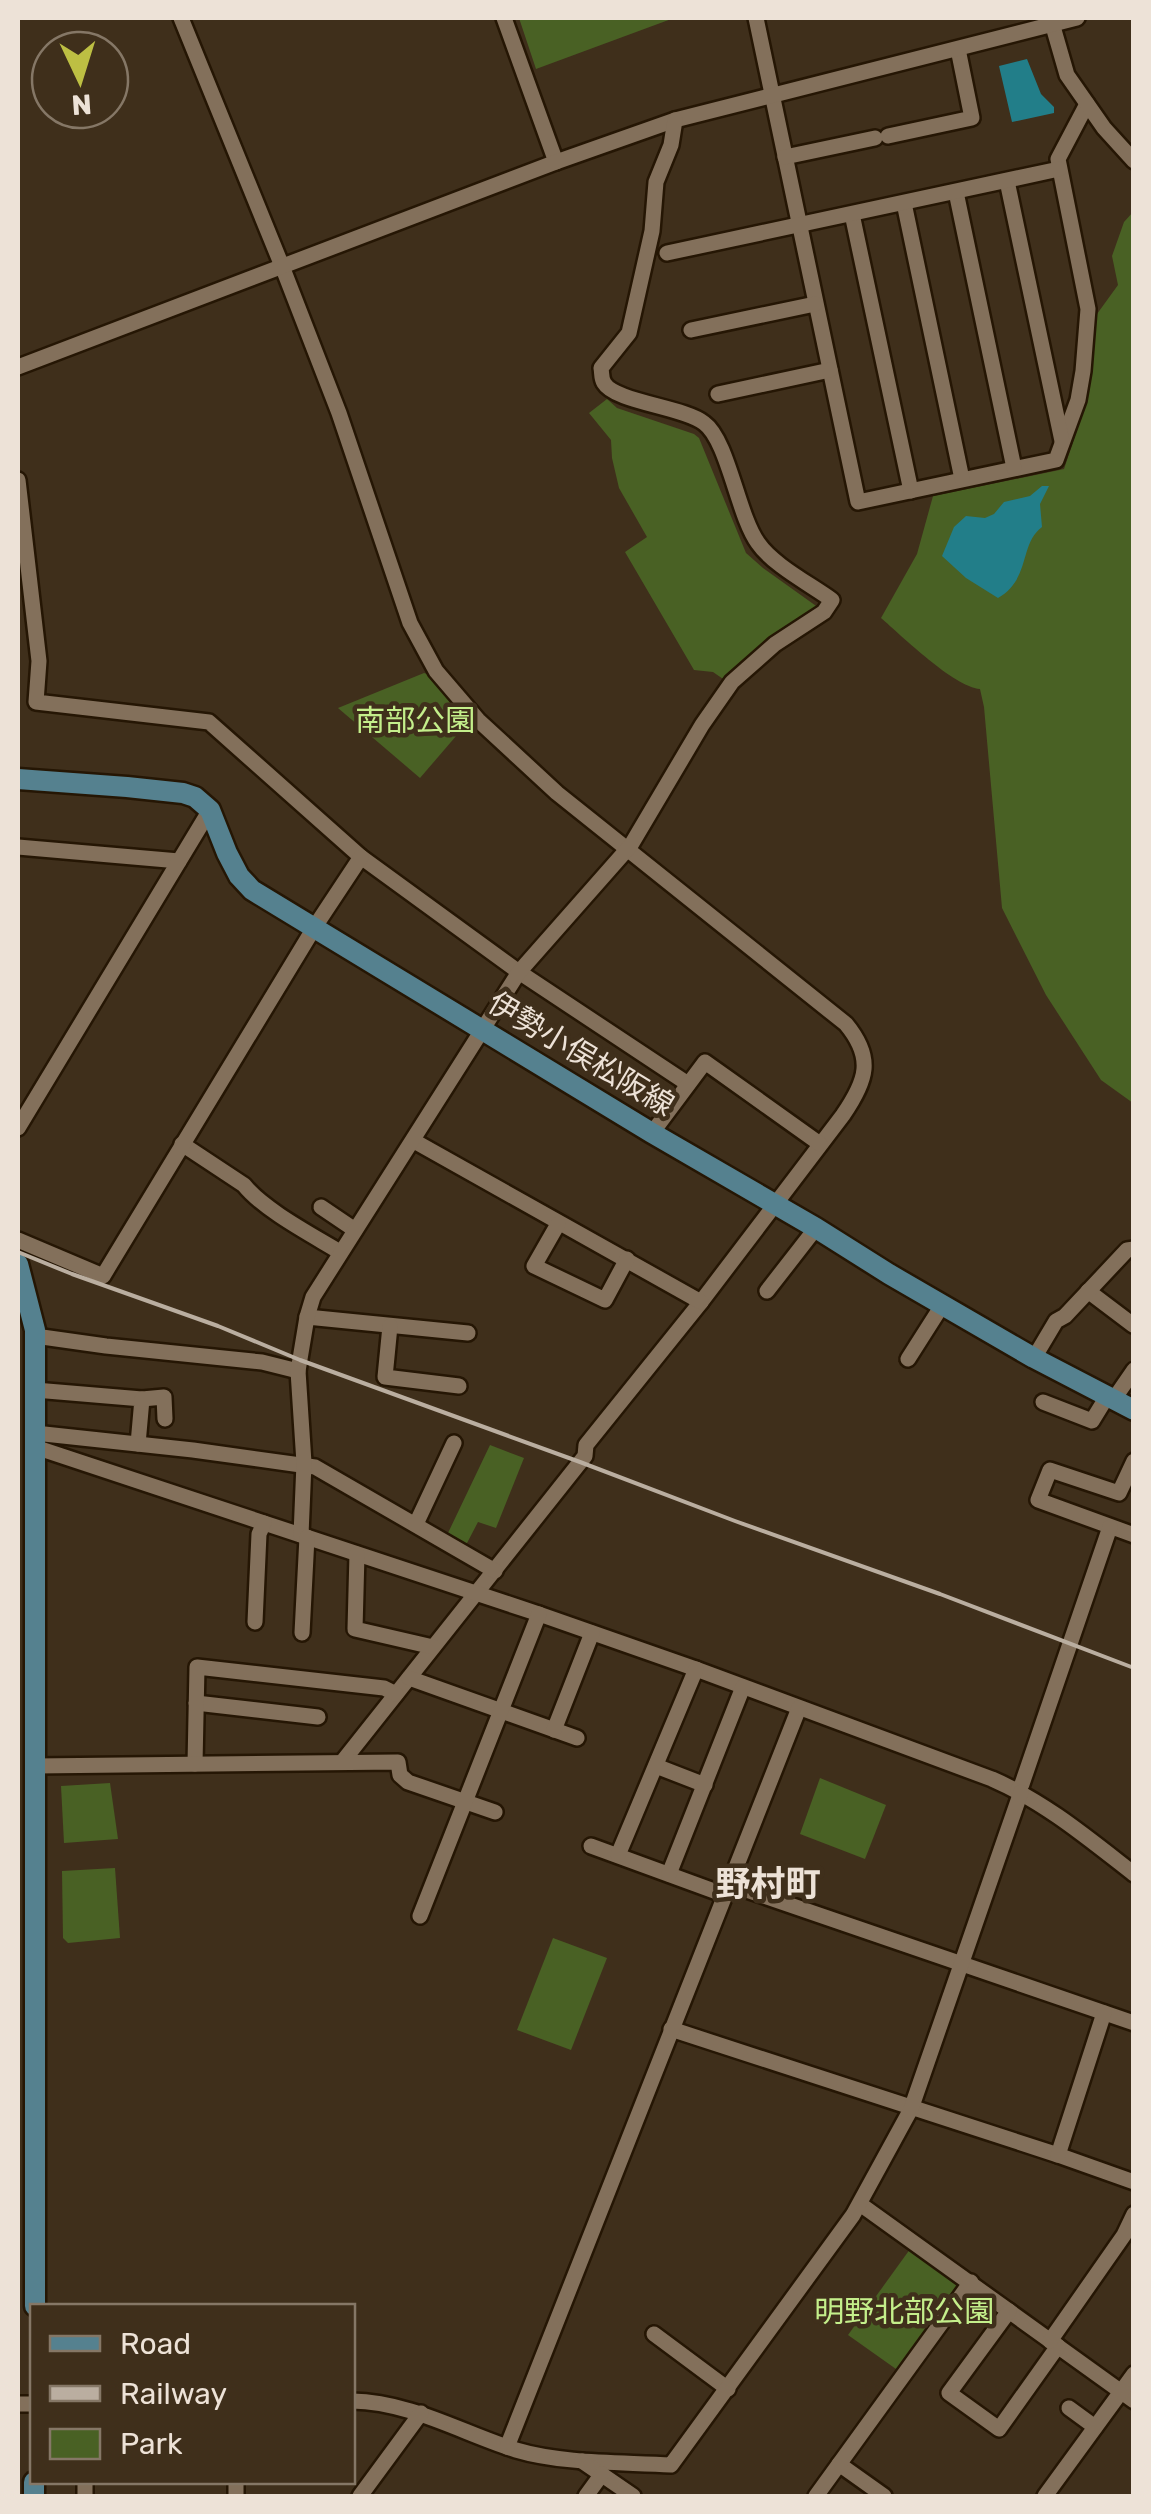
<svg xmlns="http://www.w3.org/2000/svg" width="1151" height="2514" viewBox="0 0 1151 2514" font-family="Rubik,'Noto Sans JP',sans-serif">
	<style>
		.green { fill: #496124 }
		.water { fill: #227e89 }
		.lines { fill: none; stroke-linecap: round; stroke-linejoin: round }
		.minor-casing { stroke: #251604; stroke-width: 20 }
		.major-casing { stroke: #251604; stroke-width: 25 }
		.minor { stroke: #83705b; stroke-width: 15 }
		.major { stroke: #55818f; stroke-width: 20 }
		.rail { stroke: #baaea0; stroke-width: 4 }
		.labels { text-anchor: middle; stroke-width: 9; stroke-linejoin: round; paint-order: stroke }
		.park-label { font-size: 30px; fill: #c4ef8b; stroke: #3f2f1b }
		.street-label { font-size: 30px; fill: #ede2d7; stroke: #3f2f1b }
		.quarter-label { font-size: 35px; font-weight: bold; fill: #ede2d7; stroke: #3f2f1b }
	</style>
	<rect width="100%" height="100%" fill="#3f2f1b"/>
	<g class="green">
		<path d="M519 18H674L536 69Z"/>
		<path d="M1133 212V1103L1101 1080 1046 995 1002 908 984 707 980 689C954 687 902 636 881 618L917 554 933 496 1064 469 1085 406 1097 314 1118 285 1112 256 1124 222Z"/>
		<path d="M607 399 617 408 694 434 699 438 746 553 763 568 819 608 726 681 713 672 694 670 625 552 647 537 619 488 612 458 611 440 589 413Z"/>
		<path d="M424 673 430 675 469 721 420 778 338 708Z"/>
		<path d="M490 1445 524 1458 496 1528 478 1522 466 1545 448 1533Z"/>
		<path d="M820 1778 886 1805 865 1859 800 1834Z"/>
		<path d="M110 1783 118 1839 64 1843 61 1786Z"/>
		<path d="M115 1868 120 1938 68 1943 63 1938 62 1871Z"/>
		<path d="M553 1938 607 1958 571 2050 517 2030Z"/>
		<path d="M913 2245 959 2281 960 2289 902 2369H896L848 2335Z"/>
	</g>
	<g class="water">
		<path d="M1027 59 1041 94 1054 107V113L1012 122 999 66Z"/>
		<path d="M1042 486H1049L1040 504 1042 527C1019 544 1031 579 998 598L966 578 942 556 954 527 966 516 985 518 994 514 1004 502 1030 496Z"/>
	</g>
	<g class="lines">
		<g class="minor-casing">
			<g id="minor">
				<path d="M181 18 282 266 339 413 410 623 436 671 478 720 557 793 846 1024C874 1058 867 1080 843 1115L701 1302 586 1445 585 1456 343 1761"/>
				<path d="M504 18 556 162"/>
				<path d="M756 18 858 502 1056 460 1078 400 1083 371 1088 309 1058 159 1087 104"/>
				<path d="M1052 23 1067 75 1104 128 1134 161"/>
				<path d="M888 136 972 118 958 49"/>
				<path d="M785 157 875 138"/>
				<path d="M1007 181 1062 441"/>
				<path d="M956 192 1014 468"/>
				<path d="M904 203 962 479"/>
				<path d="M852 214 911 491"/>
				<path d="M667 253 1059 169"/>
				<path d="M691 330 815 304"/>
				<path d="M18 367 556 162 675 120 1077 18"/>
				<path d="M718 394 830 370"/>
				<path d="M18 480 39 661 36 702 209 722 361 857 519 972 688 1084"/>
				<path d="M18 847 179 861"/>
				<path d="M18 1128 210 810"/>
				<path d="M652 1133 705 1062 820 1144"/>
				<path d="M414 1141 701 1302"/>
				<path d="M182 1144 244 1185C264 1210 312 1235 340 1252"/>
				<path d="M321 1207 355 1230"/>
				<path d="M558 1224 534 1266 605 1300 627 1259"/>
				<path d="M18 1240 103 1276 314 928 361 857"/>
				<path d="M767 1291 816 1228"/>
				<path d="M1088 1291 1133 1325"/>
				<path d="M307 1317 468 1333"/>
				<path d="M390 1326 385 1377 459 1386"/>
				<path d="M35 1336 106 1346 262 1362 298 1371"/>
				<path d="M1034 1358 1056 1321 1065 1316 1127 1250 1134 1249"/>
				<path d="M908 1359 943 1304"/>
				<path d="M35 1390 142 1399 138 1444"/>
				<path d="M142 1399 164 1397 165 1419"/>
				<path d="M1114 1399 1134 1370"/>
				<path d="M1043 1402 1092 1421 1108 1395"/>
				<path d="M35 1433 193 1450 315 1467 495 1571"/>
				<path d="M35 1447 539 1614 696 1669 992 1779C1045 1802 1089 1839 1134 1874"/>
				<path d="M1134 1461 1119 1493 1050 1470 1038 1500 1134 1535"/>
				<path d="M416 1524 454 1443"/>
				<path d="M301 1535 304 1463 298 1371 307 1317 313 1297 519 972 631 845 702 725 732 682 775 644 824 612 832 600C810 584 773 565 758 543 738 516 728 440 704 423 684 407 615 402 604 383 601 378 602 373 601 368L629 333 652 231 656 182 671 145 675 120"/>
				<path d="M357 1554 355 1629 433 1647"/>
				<path d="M255 1622 259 1534 264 1523"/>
				<path d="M302 1633 307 1537"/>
				<path d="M409 1678 577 1738"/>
				<path d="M196 1703 318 1717"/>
				<path d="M554 1730 592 1633"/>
				<path d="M195 1764 197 1667 384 1688 396 1694"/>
				<path d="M35 1766 398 1762 400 1775 408 1782 495 1812"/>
				<path d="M656 1766 705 1785"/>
				<path d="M1018 1790 1022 1784 1110 1527"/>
				<path d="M591 1846 725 1895"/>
				<path d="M618 1855 696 1669"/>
				<path d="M669 1874 743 1687"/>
				<path d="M729 1884 1134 2023"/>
				<path d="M420 1916 539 1614"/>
				<path d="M671 2029 1058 2155 1134 2182"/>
				<path d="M1058 2155 1104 2013"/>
				<path d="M860 2204 1134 2401"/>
				<path d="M1009 2311 949 2393 999 2429 1058 2346"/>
				<path d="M654 2334 728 2389"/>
				<path d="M1050 2341 1124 2235 1134 2214"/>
				<path d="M352 2401C411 2402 462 2433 516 2450 563 2464 622 2462 671 2465L853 2215 911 2109 1021 1792"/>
				<path d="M18 2404H32"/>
				<path d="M1069 2408 1095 2427"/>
				<path d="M507 2447 799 1708"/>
				<path d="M582 2461 633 2496"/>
				<path d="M839 2464 884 2496"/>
				<path d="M85 2482V2496"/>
				<path d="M236 2482V2496"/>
				<path d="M360 2496 421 2413"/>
				<path d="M586 2496 602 2474"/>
				<path d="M816 2496 971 2282"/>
				<path d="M1045 2496 1134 2374"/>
			</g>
		</g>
		<g class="major-casing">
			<g id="major">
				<path d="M18 779 127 787 183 793 195 797 210 810 227 853 239 876 252 890 652 1133 816 1228 889 1274 1034 1358 1134 1410"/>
				<path d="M18 1264 35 1330V2306"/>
				<path d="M34 2482V2496"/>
			</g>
		</g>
		<use href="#minor" class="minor"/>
		<use href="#major" class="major"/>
		<path class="rail" d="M18 1252 72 1274 218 1326 300 1360 580 1462 735 1521 940 1594 1134 1668"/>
	</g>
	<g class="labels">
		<g class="park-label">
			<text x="415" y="731">南部公園</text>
			<text x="904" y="2322">明野北部公園</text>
		</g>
		<g class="street-label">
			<text transform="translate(581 1054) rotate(31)" y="10">伊勢小俣松阪線</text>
		</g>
		<g class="quarter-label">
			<text x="768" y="1896">野村町</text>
		</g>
	</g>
	<rect width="1151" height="2514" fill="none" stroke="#ede2d7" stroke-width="40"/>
	<rect x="30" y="2304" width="325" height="180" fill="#3f2f1b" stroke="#857766" stroke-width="2.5"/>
	<rect x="50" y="2336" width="50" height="15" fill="#55818f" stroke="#857766" stroke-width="2.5"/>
	<text x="120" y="2354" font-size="30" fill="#ede2d7">Road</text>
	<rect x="50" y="2386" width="50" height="15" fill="#baaea0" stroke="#857766" stroke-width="2.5"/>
	<text x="120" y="2404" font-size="30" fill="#ede2d7">Railway</text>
	<rect x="50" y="2429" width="50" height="30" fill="#496124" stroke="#857766" stroke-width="2.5"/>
	<text x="120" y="2454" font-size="30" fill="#ede2d7">Park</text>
	<g transform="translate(80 80) rotate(176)"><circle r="48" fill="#3f2f1b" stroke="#857766" stroke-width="2.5"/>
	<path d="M0-8L18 38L0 25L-18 38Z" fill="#bdbf43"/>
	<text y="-15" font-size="28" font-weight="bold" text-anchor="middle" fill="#ede2d7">N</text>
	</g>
</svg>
